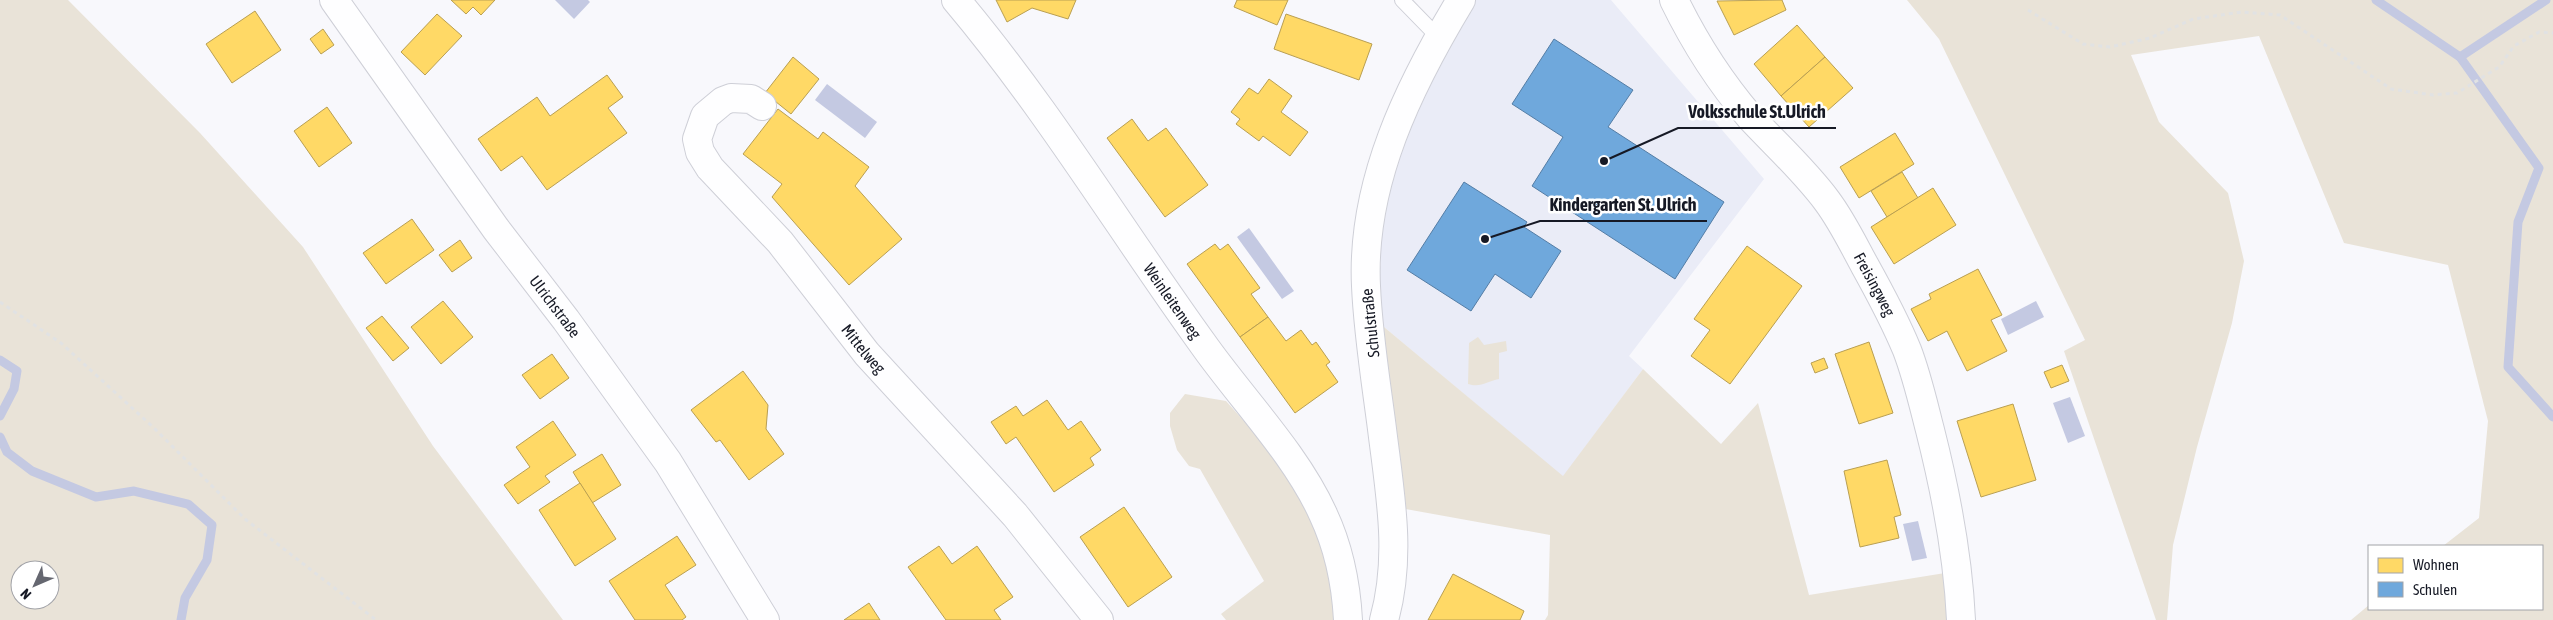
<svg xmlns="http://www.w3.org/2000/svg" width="2553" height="620" viewBox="0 0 2553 620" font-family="'Asap Condensed',sans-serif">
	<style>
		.built { fill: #eaecf7 }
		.green { fill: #e9e3d8; fill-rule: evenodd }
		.water { fill: #c4c9e2 }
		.homes { fill: #ffd966; stroke: #b99f52 }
		.schools { fill: #6fa8dc; stroke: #547da5 }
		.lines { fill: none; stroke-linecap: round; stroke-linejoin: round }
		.stream { stroke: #c4c9e2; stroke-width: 9 }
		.lane-casing { stroke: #cecfd7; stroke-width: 16 }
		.street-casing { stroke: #cecfd7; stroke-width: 30 }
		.secondary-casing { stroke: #cecfd7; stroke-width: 30 }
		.path { stroke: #e1e2e3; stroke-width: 3; stroke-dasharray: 4 4; stroke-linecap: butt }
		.lane { stroke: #fefeff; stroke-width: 14 }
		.street { stroke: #fefeff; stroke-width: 28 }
		.secondary { stroke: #fefeff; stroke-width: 28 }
		.labels { text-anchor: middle; stroke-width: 5; stroke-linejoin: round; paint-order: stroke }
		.street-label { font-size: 16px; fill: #161925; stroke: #fff }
		.leader { fill: none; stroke: #161925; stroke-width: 2 }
		.callout-dot { fill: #161925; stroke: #fff; stroke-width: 2 }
		.callout-label { font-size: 18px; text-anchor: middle; font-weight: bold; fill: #161925; stroke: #fff; stroke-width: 5; stroke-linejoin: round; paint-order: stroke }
	</style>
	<rect width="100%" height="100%" fill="#f8f8fc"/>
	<path class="built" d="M1473 0H1611L1764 179 1629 356 1643 369 1563 477 1378 322 1373 280 1381 265 1380 222 1403 131Z"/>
	<g class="green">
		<path d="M0 0H68L200 133 303 247 433 446 563 620H0ZM20 570H50V600H20Z"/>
		<path d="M1907 0H2553V620H2351L2369 605V609H2542V546H2443L2479 518 2488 421 2448 265 2344 243 2259 36 2131 55 2159 122 2228 193 2244 261 2232 323 2197 447 2173 545 2167 620H2156L2064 351 2085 340 1939 39Z"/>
		<path d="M1378 322 1563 476 1643 369 1721 444 1758 403 1809 595 1945 573 1948 620H1545L1548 615 1550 535 1400 508Z"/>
		<path d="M1478 337 1484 345 1506 341 1507 351 1499 353V379C1487 381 1481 388 1468 384L1469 343Z"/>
		<path d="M1185 394 1226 401 1268 448 1319 520 1343 620H1226L1221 614 1264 581 1200 469 1189 466 1177 450 1170 426V413Z"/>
	</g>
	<g class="water">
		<path d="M555 0H588L590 2 574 19Z"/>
		<path d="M827 84 877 122 865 138 815 100Z"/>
		<path d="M1249 228 1294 291 1282 299 1237 237Z"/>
		<path d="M2036 301 2044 317 2008 335 2001 319Z"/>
		<path d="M2070 397 2085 436 2068 443 2053 403Z"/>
		<path d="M1918 521 1927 558 1912 561 1903 524Z"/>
	</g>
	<g class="homes">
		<path d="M451 0H495L481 15 473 7 466 14Z"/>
		<path d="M996 0H1076L1068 19 1032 8 1007 22Z"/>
		<path d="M1237 0H1288L1277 25 1234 7Z"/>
		<path d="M1782 0 1786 10 1734 35 1717 1Z"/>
		<path d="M255 11 281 50 232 83 206 44Z"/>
		<path d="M437 14 462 36 425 75 401 52Z"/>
		<path d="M1286 14 1372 44 1359 80 1274 49Z"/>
		<path d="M1797 25 1825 57 1781 96 1754 64Z"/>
		<path d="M323 29 334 45 321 54 310 39Z"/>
		<path d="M793 57 819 79 791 114 765 93Z"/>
		<path d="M1825 57 1853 88 1809 127 1781 96Z"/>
		<path d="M607 75 623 97 608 108 627 133 547 190 522 156 501 171 478 139 537 97 550 116Z"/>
		<path d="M1269 79 1292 96 1281 112 1308 132 1290 156 1263 136 1259 141 1236 124 1240 119 1231 112 1249 88 1258 94Z"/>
		<path d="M327 107 352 143 319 167 294 131Z"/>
		<path d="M778 109 818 139 823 132 869 167 855 186 902 239 849 285 772 197 782 184 743 154Z"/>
		<path d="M1132 119 1148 141 1166 128 1208 185 1165 217 1107 138Z"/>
		<path d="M1895 133 1914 164 1859 198 1840 167Z"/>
		<path d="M1902 172 1918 198 1887 217 1871 191Z"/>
		<path d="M1933 188 1956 225 1894 264 1871 227Z"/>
		<path d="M412 219 434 250 386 284 363 253Z"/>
		<path d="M460 240 472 258 452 272 439 255Z"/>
		<path d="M1215 244 1220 250 1228 244 1260 288 1251 294 1268 317 1240 337 1187 264Z"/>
		<path d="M1747 246 1802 286 1730 384 1691 356 1710 330 1694 319Z"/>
		<path d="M1978 269 2002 315 1991 320 2007 351 1967 371 1947 331 1928 341 1911 309 1931 299 1929 294Z"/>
		<path d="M443 301 473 337 441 364 411 327Z"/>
		<path d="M382 316 409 348 393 361 366 328Z"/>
		<path d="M1268 317 1286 341 1301 330 1312 345 1316 342 1330 362 1326 365 1338 382 1295 413 1240 337Z"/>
		<path d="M1869 342 1893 413 1859 424 1835 354Z"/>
		<path d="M552 354 569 378 540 399 522 375Z"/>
		<path d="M1824 358 1828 368 1815 373 1811 363Z"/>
		<path d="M2062 365 2069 381 2051 388 2044 372Z"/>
		<path d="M743 371 768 405 766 429 784 454 749 480 720 440 716 442 691 410Z"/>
		<path d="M1047 400 1068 430 1081 421 1101 450 1090 458 1094 465 1054 492 1016 437 1006 444 991 422 1016 406 1023 416Z"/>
		<path d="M2013 404 2036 480 1981 497 1957 421Z"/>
		<path d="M553 421 576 455 545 476 550 482 518 504 504 485 530 467 516 447Z"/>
		<path d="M602 454 621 485 592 503 573 472Z"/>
		<path d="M1887 460 1901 515 1894 517 1899 538 1860 547 1844 471Z"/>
		<path d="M580 483 616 539 575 566 539 510Z"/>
		<path d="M1124 507 1172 577 1128 607 1080 537Z"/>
		<path d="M677 536 696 565 665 585 686 617 682 620H635L609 581Z"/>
		<path d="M939 546 952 564 977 546 1013 597 994 610 1001 620H946L908 567Z"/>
		<path d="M1453 574 1524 611 1520 620H1428Z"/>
		<path d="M869 603 880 620H844Z"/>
	</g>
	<g class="schools">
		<path d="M1554 39 1633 90 1608 127 1724 202 1675 279 1532 186 1563 137 1512 104Z"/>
		<path d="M1464 182 1527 222 1524 227 1561 251 1531 298 1495 274 1471 311 1407 270Z"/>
	</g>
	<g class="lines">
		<g class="stream">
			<path d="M2376 0 2460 57 2539 168 2518 222 2508 367 2553 417"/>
			<path d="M2460 57 2546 0"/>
			<path d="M0 360 17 371 14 389 0 416"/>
			<path d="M0 437 7 452 32 471 96 497 134 491 188 504 212 525 207 560 185 598 181 620"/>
		</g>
		<g class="lane-casing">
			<path id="lane" d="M1402 0 1439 38"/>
		</g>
		<g class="street-casing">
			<g id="street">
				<path id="s1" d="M956 0C1047 108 1120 229 1203 344 1241 398 1296 454 1323 514 1339 548 1346 583 1348 620"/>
				<path id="s2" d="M1674 0C1694 41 1720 82 1750 117 1776 145 1804 170 1827 201 1842 221 1853 244 1865 266 1880 293 1895 321 1907 350 1917 376 1923 403 1930 430 1946 493 1958 555 1961 620"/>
				<path id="s3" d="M762 106 751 99 731 98 723 101 705 116 697 139 700 152 710 168 780 242 867 354 1015 515 1099 620"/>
				<path d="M1384 620C1402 556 1390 494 1382 429 1376 382 1368 334 1366 286 1361 183 1409 86 1461 0"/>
			</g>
		</g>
		<g class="secondary-casing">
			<g id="secondary">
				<path id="s4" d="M334 0 496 229 566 320 668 462 765 620"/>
			</g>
		</g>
		<g class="path">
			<path d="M2028 10 2083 44 2110 47 2150 38 2193 19 2242 12 2280 15 2391 89 2433 95 2457 93 2499 67 2514 46 2539 32 2553 33"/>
			<path d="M0 302 61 343 154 428 245 519 376 620"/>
		</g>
		<use href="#lane" class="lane"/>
		<use href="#street" class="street"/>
		<use href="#secondary" class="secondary"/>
	</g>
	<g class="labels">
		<g class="street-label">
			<text dy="6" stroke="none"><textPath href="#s2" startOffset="350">Freisingweg</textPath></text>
			<text dy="6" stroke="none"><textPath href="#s1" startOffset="371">Weinleitenweg</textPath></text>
			<text dy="6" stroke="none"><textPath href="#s4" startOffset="378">Ulrichstraße</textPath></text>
			<text transform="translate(1370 323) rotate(-96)" y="6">Schulstraße</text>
			<text dy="6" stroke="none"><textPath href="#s3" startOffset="359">Mittelweg</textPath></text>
		</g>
	</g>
	<path class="leader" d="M1604 161L1678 128H1836M1485 239L1540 221H1707"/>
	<g class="callout-dot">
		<circle cx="1604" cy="161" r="5"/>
		<circle cx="1485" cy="239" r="5"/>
	</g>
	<g class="callout-label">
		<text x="1757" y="118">Volksschule St.Ulrich</text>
		<text x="1623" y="211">Kindergarten St. Ulrich</text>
	</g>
	<rect x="2368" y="545" width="175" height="65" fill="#ffffff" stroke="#a2a3a8"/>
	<rect x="2378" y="558" width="25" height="15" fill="#ffd966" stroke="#a2a3a8"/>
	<text x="2413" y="570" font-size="15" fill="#161925">Wohnen</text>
	<rect x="2378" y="582" width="25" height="15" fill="#6fa8dc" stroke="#a2a3a8"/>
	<text x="2413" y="595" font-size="15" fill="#161925">Schulen</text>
	<g transform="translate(35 585) rotate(225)"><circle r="24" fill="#ffffff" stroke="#a2a3a8"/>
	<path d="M0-4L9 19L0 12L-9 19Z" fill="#656770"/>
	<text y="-8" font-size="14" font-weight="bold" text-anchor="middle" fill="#161925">N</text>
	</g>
</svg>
